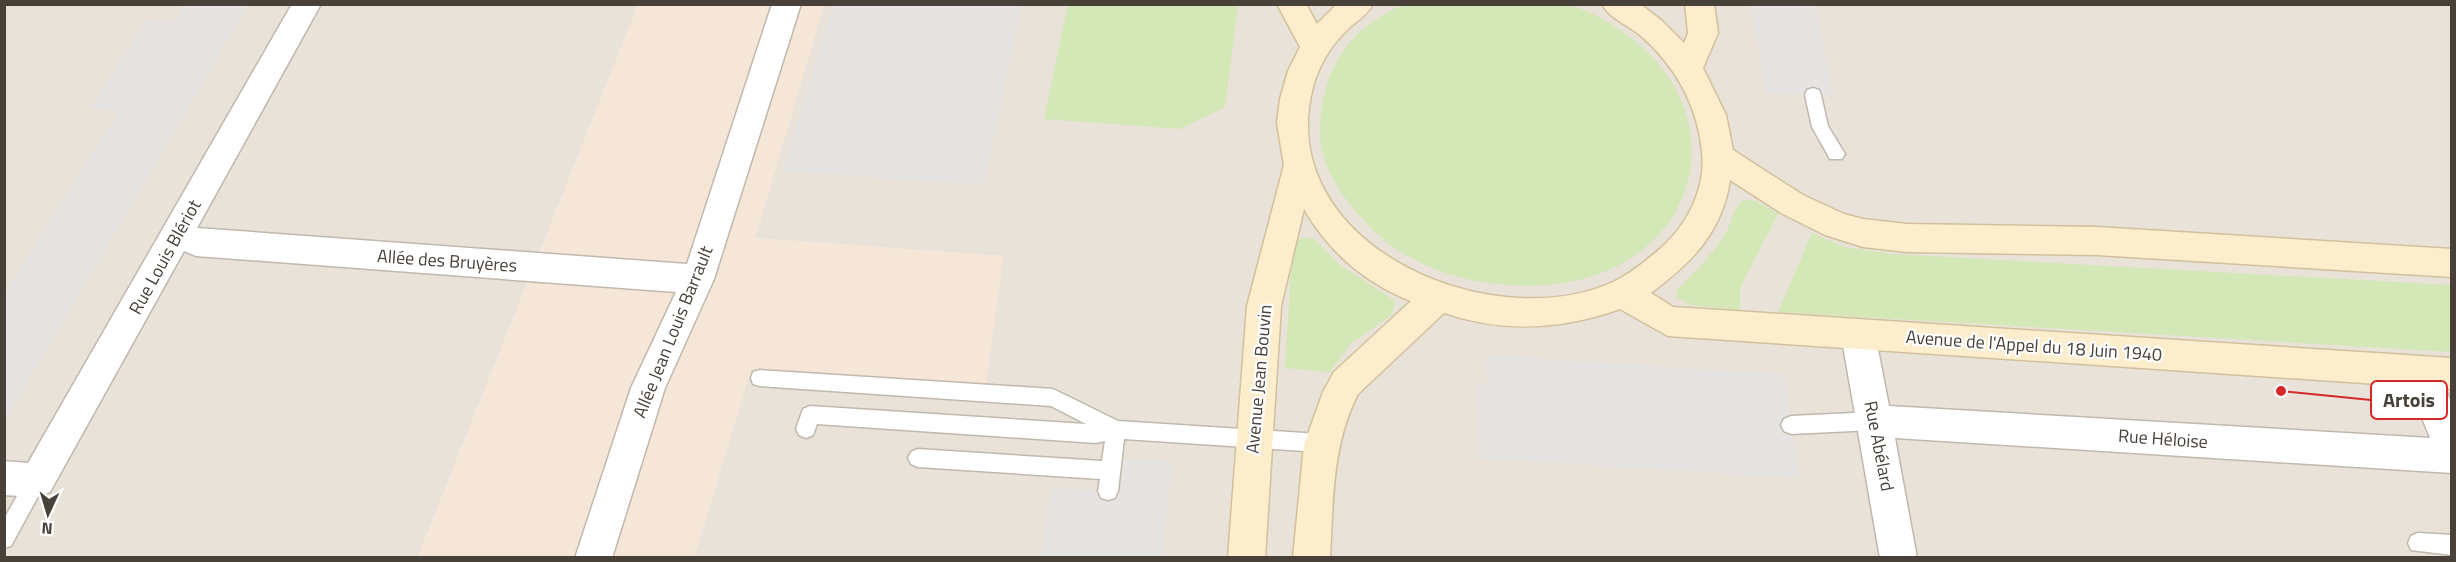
<svg xmlns="http://www.w3.org/2000/svg" width="2456" height="562" viewBox="0 0 2456 562" font-family="'Titillium Web',sans-serif">
	<style>
		.residential { fill: #e8e2d9 }
		.commercial { fill: #f5e6d7 }
		.green { fill: #d4e7b6 }
		.parking { fill: #e6e4e2 }
		.lines { fill: none; stroke-linecap: round; stroke-linejoin: round }
		.lane-casing { stroke: #c0b8ad; stroke-width: 3 }
		.street-casing { stroke: #c0b8ad; stroke-width: 3 }
		.secondary-casing { stroke: #d2c09c; stroke-width: 3 }
		.lane { fill: #fff; fill-rule: evenodd }
		.street { fill: #fff; fill-rule: evenodd }
		.secondary { fill: #fcedcd; fill-rule: evenodd }
		.labels { text-anchor: middle; stroke-width: 4.5; stroke-linejoin: round; paint-order: stroke }
		.street-label { font-size: 18px; fill: #484139; stroke: #fff }
		.leader { fill: none; stroke: #d62828; stroke-width: 2 }
		.callout-dot { fill: #d62828; stroke: #fff; stroke-width: 2 }
		.callout { fill: #fff; stroke: #d62828; stroke-width: 2 }
		.callout-label { font-size: 20px; text-anchor: middle; font-weight: bold; fill: #484139 }
	</style>
	<rect width="100%" height="100%" fill="#f5f1eb"/>
	<g class="residential">
		<path d="M4 5H638L418 557H5Z"/>
		<path d="M824 5H2451V557L694 558 748 378 985 387 1003 256 755 238Z"/>
	</g>
	<path class="commercial" d="M638 5H824L755 238 1003 256 986 387 748 378 694 557 418 558Z"/>
	<g class="green">
		<path d="M1068 4 1238 5 1225 107 1180 129 1044 119Z"/>
		<path d="M1405 4 1572 5C1770 83 1707 308 1497 284 1453 280 1406 262 1374 231 1346 203 1318 168 1320 126 1323 67 1350 27 1405 4Z"/>
		<path d="M1743 200 1756 201 1778 214 1740 288V310L1690 305 1677 297V290C1693 275 1723 243 1730 224 1735 211 1732 211 1743 200Z"/>
		<path d="M1812 233 1844 247 1892 254 2451 285V352L1778 312Z"/>
		<path d="M1302 238H1313L1339 264 1395 301 1392 315 1350 344 1330 372 1285 368 1292 250 1294 243Z"/>
	</g>
	<g class="parking">
		<path d="M185 4 248 5 5 420V293L119 111 90 108 146 21 173 23Z"/>
		<path d="M833 5H1021L984 185 783 171Z"/>
		<path d="M1751 5H1815L1833 96 1766 93Z"/>
		<path d="M1486 355 1784 375 1799 478 1479 458 1478 385H1487Z"/>
		<path d="M1118 459 1172 462 1162 557 1041 558 1052 487 1114 492Z"/>
	</g>
	<g class="lines">
		<g class="lane-casing">
			<g id="lane">
				<path d="M1813 88 1819 90 1821 95 1828 126 1845 154 1842 159H1830L1812 127 1805 95 1807 90Z"/>
				<path d="M760 370 1053 389 1118 421 1320 434 1327 437 1330 443 1327 449 1320 452 1124 439 1118 491 1115 498 1108 500 1101 498 1098 491 1100 479 918 467 911 464 908 458 911 452 918 449 1102 461 1105 441 1096 443 817 424 813 435 806 438 799 435 796 429 803 409 810 406 1086 424 1051 406 760 386 753 384 751 378 753 372Z"/>
				<path d="M1874 412 1881 415 1884 421 1881 427 1874 430 1791 434 1784 431 1781 425 1784 419 1791 416Z"/>
				<path d="M37 471 44 473 47 480 11 546 4 548V519L30 473Z"/>
				<path d="M2418 533 2452 535V555L2411 550 2408 543 2411 536Z"/>
			</g>
		</g>
		<g class="street-casing">
			<g id="street">
				<path d="M292 4H321L197 228 687 264 772 4H801L714 279 665 388 612 558H575L631 388 676 292 196 256 184 251 50 492 37 497 4 495V461L28 463Z"/>
				<path d="M1858 319 1870 323 1875 334 1889 406 2430 438 2404 372 2409 361 2421 357 2433 361 2452 404V473L1895 438 1917 558H1880L1841 334 1846 323Z"/>
			</g>
		</g>
		<g class="secondary-casing">
			<path id="secondary" d="M1277 4H1306L1317 24 1337 4H1373C1367 15 1357 21 1348 29 1331 45 1319 65 1313 87 1272 244 1490 338 1613 282 1630 274 1647 260 1661 248 1688 224 1706 188 1702 152 1698 106 1675 65 1640 35 1628 25 1609 18 1602 4H1640L1661 20 1684 43 1688 33 1685 4H1714L1718 33 1703 68 1726 115 1733 150 1803 195 1844 214 1863 219 1907 224 2097 227 2452 249V277L2097 255 1907 252 1863 247 1825 235 1781 213 1730 180C1722 233 1692 262 1651 293L1673 307 2452 358V389L1668 336 1620 309C1561 330 1504 333 1444 313L1358 394C1332 444 1333 502 1330 558H1293L1304 445 1323 392 1334 372 1411 301C1365 283 1329 252 1304 209L1281 306 1265 558H1228L1247 306 1284 165 1277 123 1280 99 1288 71 1300 47Z"/>
		</g>
		<use href="#lane" class="lane"/>
		<use href="#street" class="street"/>
		<use href="#secondary" class="secondary"/>
	</g>
	<g class="labels">
		<g class="street-label">
			<text transform="translate(165 257) rotate(-61)" y="6">Rue Louis Blériot</text>
			<text transform="translate(447 261) rotate(4)" y="6">Allée des Bruyères</text>
			<text transform="translate(673 332) rotate(-68)" y="6">Allée Jean Louis Barrault</text>
			<text transform="translate(2034 346) rotate(4)" y="6">Avenue de l'Appel du 18 Juin 1940</text>
			<text transform="translate(1259 379) rotate(-85)" y="6">Avenue Jean Bouvin</text>
			<text transform="translate(2163 439) rotate(4)" y="6">Rue Héloise</text>
			<text transform="translate(1879 446) rotate(79)" y="6">Rue Abélard</text>
		</g>
	</g>
	<path class="leader" d="M2281 391L2371 400"/>
	<circle class="callout-dot" cx="2281" cy="391" r="6"/>
	<rect class="callout" x="2371" y="381" width="76" height="38" rx="6"/>
	<g class="callout-label">
		<text x="2409" y="407">Artois</text>
	</g>
	<rect width="2456" height="562" fill="none" stroke="#484139" stroke-width="12"/>
	<g transform="translate(48 514) rotate(184)" stroke="#ffffff" stroke-width="4.5" paint-order="stroke">
	<path d="M0-4.5L10 22L0 15L-10 22Z" fill="#484139"/>
	<text y="-9" font-size="16" font-weight="bold" text-anchor="middle" fill="#484139">N</text>
	</g>
</svg>
